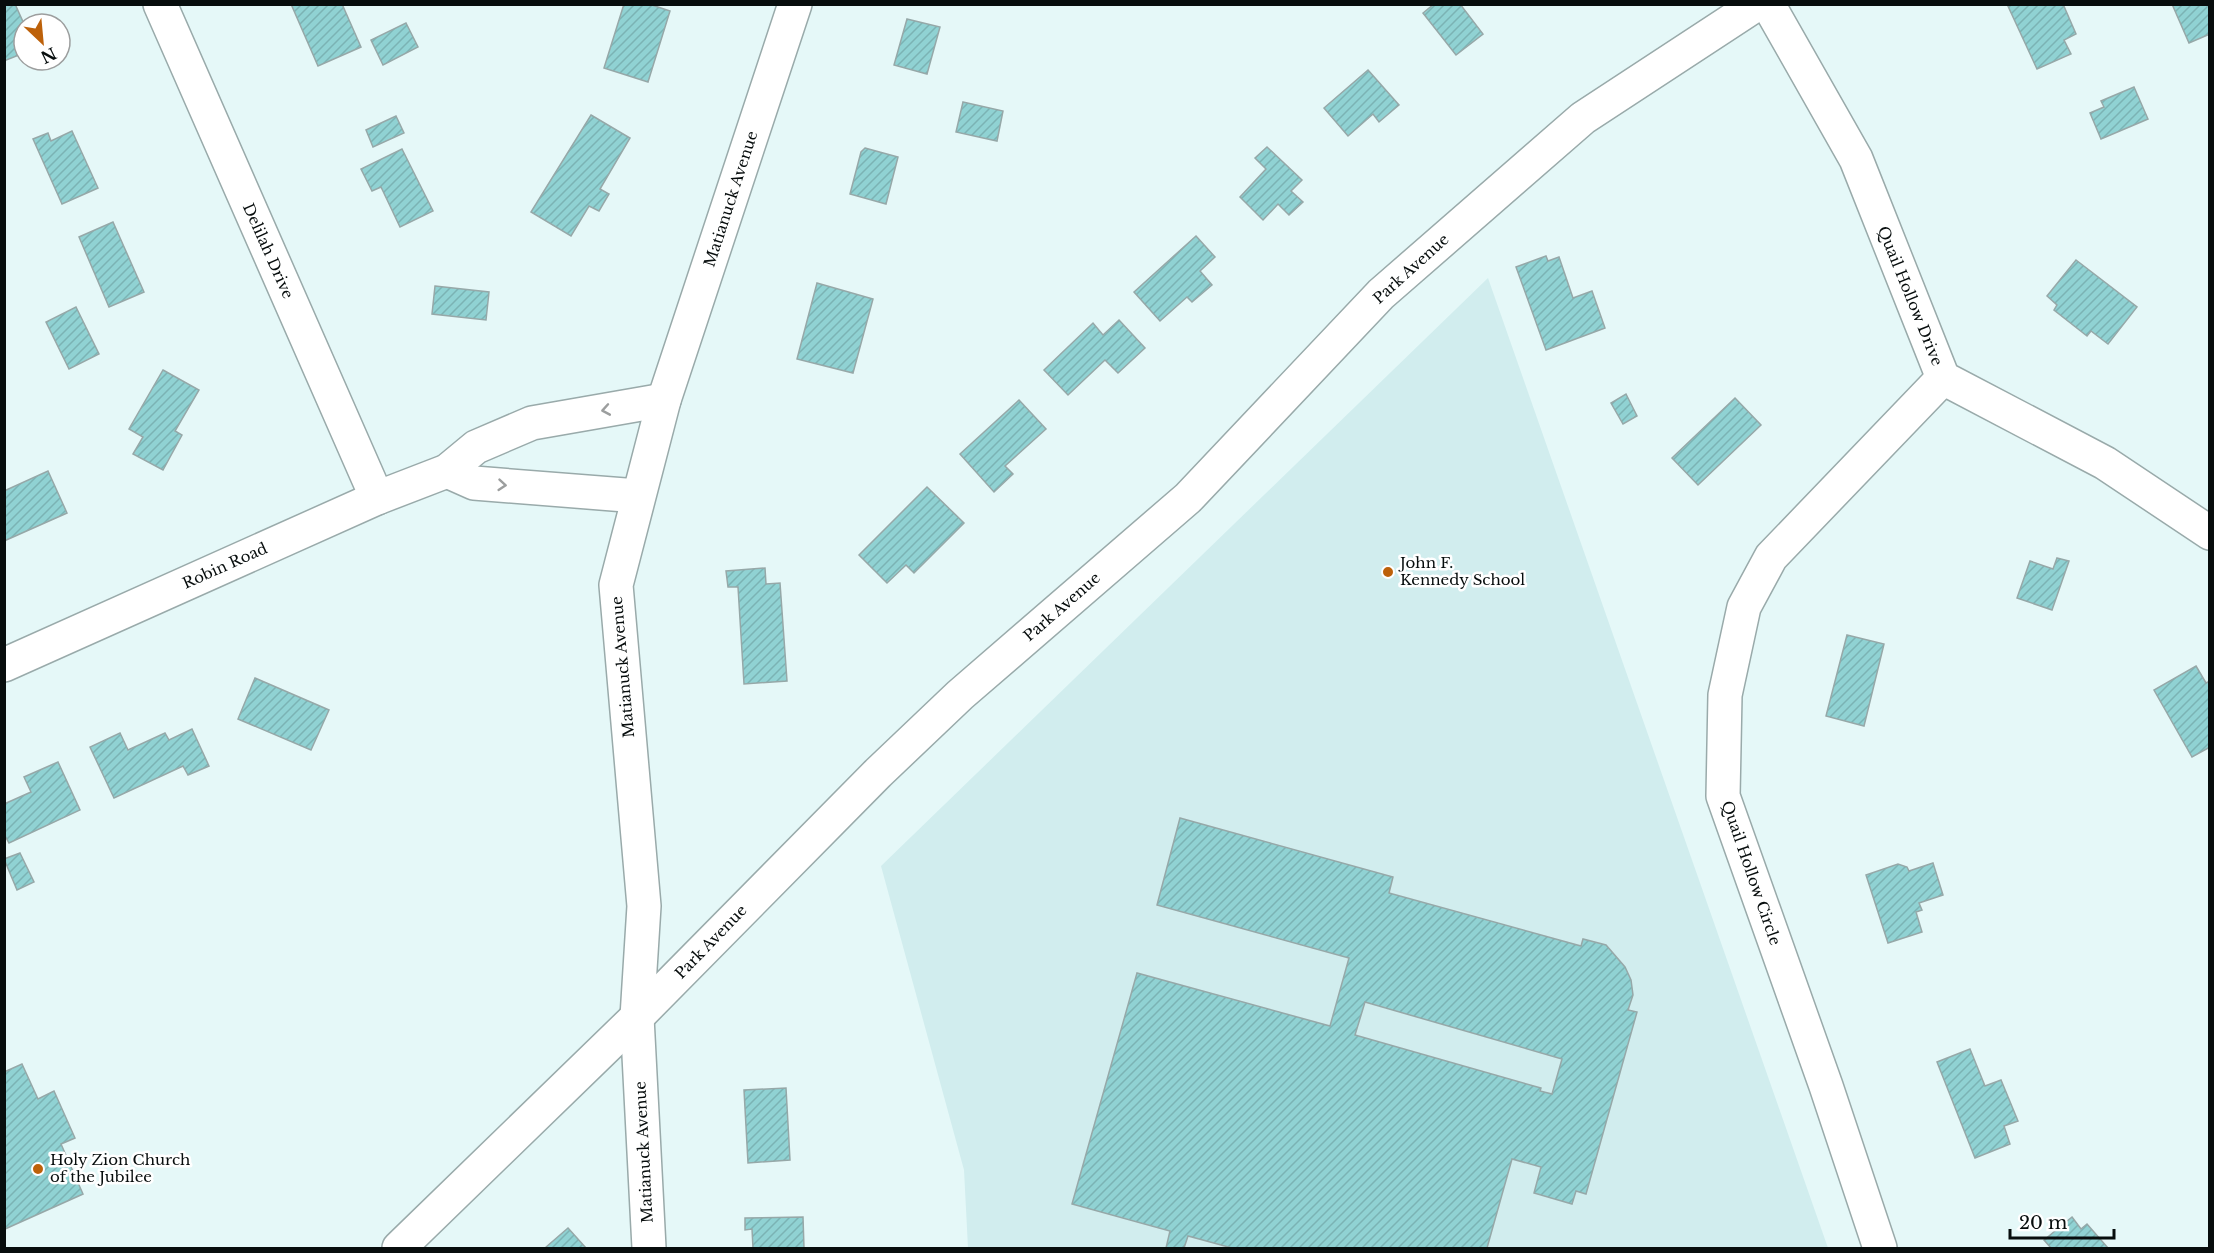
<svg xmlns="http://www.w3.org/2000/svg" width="2214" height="1253" viewBox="0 0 2214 1253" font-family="'Libre Baskerville',serif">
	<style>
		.built { fill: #d1edee }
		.building { fill: url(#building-hatch); stroke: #96a8a8; stroke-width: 1.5; fill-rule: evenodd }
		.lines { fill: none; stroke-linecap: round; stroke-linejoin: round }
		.street-casing { stroke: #9aa; stroke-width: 36 }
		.secondary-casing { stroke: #9aa; stroke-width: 36 }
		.street { stroke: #fff; stroke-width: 33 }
		.secondary { stroke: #fff; stroke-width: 33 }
		.oneway { stroke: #9c9e9e }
		.poi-dot { fill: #bd610a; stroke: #fff; stroke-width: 2 }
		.labels { text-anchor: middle; stroke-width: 5; stroke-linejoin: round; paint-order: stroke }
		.street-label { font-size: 15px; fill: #070d0d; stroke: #fff }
		.poi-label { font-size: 15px; fill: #070d0d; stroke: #fff; text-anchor: start }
	</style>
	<defs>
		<pattern id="building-hatch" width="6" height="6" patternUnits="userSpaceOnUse" patternTransform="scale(1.5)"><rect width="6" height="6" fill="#90d2d3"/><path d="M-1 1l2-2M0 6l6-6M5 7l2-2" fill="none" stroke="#7bb3b4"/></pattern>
	</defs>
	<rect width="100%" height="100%" fill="#e5f8f8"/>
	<path class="built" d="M1488 278 1828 1248H968L964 1170 881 866Z"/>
	<g class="building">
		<path d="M4 4H15L24 24V53L4 61Z"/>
		<path d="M291 4H342L361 47 318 66Z"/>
		<path d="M624 4H649L670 11 648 82 604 68Z"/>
		<path d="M1434 4H1460L1483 34 1456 55 1423 13Z"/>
		<path d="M2007 4H2063L2076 34 2064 40 2071 54 2037 69Z"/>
		<path d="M2172 4H2210V34L2189 43Z"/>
		<path d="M907 19 940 27 927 74 894 65Z"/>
		<path d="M406 23 418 47 383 65 371 40Z"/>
		<path d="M1368 70 1399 105 1379 122 1373 114 1348 136 1324 108Z"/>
		<path d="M2134 87 2148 119 2101 139 2090 113 2104 107 2101 101Z"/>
		<path d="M963 102 1003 111 997 141 956 132Z"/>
		<path d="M591 115 630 138 600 189 609 194 599 211 589 206 571 236 531 212Z"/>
		<path d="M396 116 404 133 373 147 366 130Z"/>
		<path d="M72 131 98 188 62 204 33 139 48 133 51 141Z"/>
		<path d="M1267 147 1302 180 1291 191 1303 202 1289 215 1278 204 1263 220 1240 197 1266 169 1255 158Z"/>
		<path d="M865 148 898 157 886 204 850 194 861 152Z"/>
		<path d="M402 149 433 211 400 227 381 187 372 191 361 169Z"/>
		<path d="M113 222 144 292 109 307 79 237Z"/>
		<path d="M1196 236 1215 257 1200 271 1212 285 1192 302 1187 297 1160 321 1134 292Z"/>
		<path d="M1546 256 1548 261 1559 257 1573 298 1592 291 1605 328 1546 350 1516 267Z"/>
		<path d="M2076 260 2137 307 2108 344 2091 331 2087 336 2054 310 2057 305 2047 296Z"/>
		<path d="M817 283 873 299 853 373 797 359Z"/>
		<path d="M435 286 489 292 486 320 432 314Z"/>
		<path d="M76 307 99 354 69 369 46 322Z"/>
		<path d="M1119 320 1145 348 1118 373 1105 360 1068 395 1044 370 1093 323 1103 335Z"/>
		<path d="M163 370 199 390 175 431 182 435 163 470 133 454 143 437 129 429Z"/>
		<path d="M1626 394 1637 416 1623 424 1611 403Z"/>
		<path d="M1735 398 1761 425 1698 485 1672 458Z"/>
		<path d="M1019 400 1046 429 1005 466 1013 474 994 492 960 454Z"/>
		<path d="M48 471 67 513 4 541V491Z"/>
		<path d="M927 487 964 523 914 573 906 565 887 583 859 555Z"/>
		<path d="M2057 558 2069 561 2052 610 2017 598 2030 561 2053 569Z"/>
		<path d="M765 568 766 584 780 583 787 681 744 684 738 587H728L726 571Z"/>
		<path d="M1847 635 1884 644 1864 726 1826 716Z"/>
		<path d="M2196 666 2206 683 2210 681V747L2192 757 2154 690Z"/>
		<path d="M255 678 329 710 311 750 238 719Z"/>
		<path d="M192 729 209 766 188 775 183 766 114 798 90 747 120 733 128 750 165 733 169 740Z"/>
		<path d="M58 762 80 810 9 843 4 834V804L31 792 24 777Z"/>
		<path d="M1180 818 1393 877 1389 893 1581 946 1583 939 1606 945 1625 967 1631 980 1633 995 1628 1010 1637 1012 1586 1194 1576 1191 1572 1204 1534 1193 1541 1167 1512 1159 1487 1248H1232L1188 1236 1184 1248H1166L1170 1231 1072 1204 1137 973 1330 1026 1349 958 1157 905ZM1365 1002 1562 1059 1552 1094 1540 1091 1541 1088 1355 1035Z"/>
		<path d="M20 853 34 882 17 890 4 859Z"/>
		<path d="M1933 863 1943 895 1919 903 1922 910 1916 912 1922 932 1888 943 1866 875 1898 864 1907 867 1909 871Z"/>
		<path d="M1970 1049 1985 1086 2001 1080 2018 1121 2004 1126 2010 1144 1975 1158 1937 1062Z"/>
		<path d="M22 1064 38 1099 54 1091 75 1138 61 1144 83 1194 5 1229 4 1072Z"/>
		<path d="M786 1088 790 1160 748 1163 744 1090Z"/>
		<path d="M803 1217 804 1248H753L752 1229 745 1230V1218Z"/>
		<path d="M2072 1217 2081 1229 2087 1224 2108 1248H2051L2044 1240Z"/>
		<path d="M568 1228 586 1248H545Z"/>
	</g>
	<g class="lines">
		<g class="street-casing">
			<g id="street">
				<path d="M160 4 377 498"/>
				<path d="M1768 4 1856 159 1943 378 2105 463 2210 533"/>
				<path d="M447 471 474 483 638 496"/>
				<path d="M4 665 377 498 447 471 476 447 532 423 664 400"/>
				<path d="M1880 1248 1826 1086 1723 796 1725 695 1744 607 1771 557 1943 378"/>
			</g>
		</g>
		<g class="secondary-casing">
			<g id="secondary">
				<path d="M399 1248 637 1017 878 773 960 695 1188 498 1381 294 1583 118 1757 4"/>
				<path d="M649 1248 637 1017 644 906 616 585 664 400 795 4"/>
			</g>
		</g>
		<use href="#street" class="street"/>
		<use href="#secondary" class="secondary"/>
	</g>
	<defs><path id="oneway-chevron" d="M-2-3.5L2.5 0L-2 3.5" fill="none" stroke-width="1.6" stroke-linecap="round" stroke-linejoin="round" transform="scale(1.5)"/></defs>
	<g class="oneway">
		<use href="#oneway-chevron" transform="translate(606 410) rotate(170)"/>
		<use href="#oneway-chevron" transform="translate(502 485) rotate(5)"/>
	</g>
	<g class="poi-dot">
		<circle cx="1388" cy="572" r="6"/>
		<circle cx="38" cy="1169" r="6"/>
	</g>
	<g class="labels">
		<g class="street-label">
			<text transform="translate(731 199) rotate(-72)" y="5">Matianuck Avenue</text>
			<text transform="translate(268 251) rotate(66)" y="5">Delilah Drive</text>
			<text transform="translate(1411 269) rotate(-42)" y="5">Park Avenue</text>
			<text transform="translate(1910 296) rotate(68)" y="5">Quail Hollow Drive</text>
			<text transform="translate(225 566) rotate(-24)" y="5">Robin Road</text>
			<text transform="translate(1062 607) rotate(-41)" y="5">Park Avenue</text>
			<text transform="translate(623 667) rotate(-95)" y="5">Matianuck Avenue</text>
			<text transform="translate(1751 873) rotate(71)" y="5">Quail Hollow Circle</text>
			<text transform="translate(711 942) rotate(-46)" y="5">Park Avenue</text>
			<text transform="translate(644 1152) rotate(-93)" y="5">Matianuck Avenue</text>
		</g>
		<g class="poi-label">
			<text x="1400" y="568">John F.<tspan x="1400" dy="17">Kennedy School</tspan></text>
			<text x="50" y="1165">Holy Zion Church<tspan x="50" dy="17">of the Jubilee</tspan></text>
		</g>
	</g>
	<rect width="2214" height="1253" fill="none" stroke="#070d0d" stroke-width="12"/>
	<g transform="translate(42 42) rotate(154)"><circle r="28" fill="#ffffff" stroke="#9c9e9e" stroke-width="1.5"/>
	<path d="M0-4.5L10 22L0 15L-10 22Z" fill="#bd610a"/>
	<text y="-9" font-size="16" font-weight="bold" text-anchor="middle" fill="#070d0d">N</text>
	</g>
	<path d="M2010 1229v9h104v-9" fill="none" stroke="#070d0d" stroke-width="3"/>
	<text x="2019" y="1229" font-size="18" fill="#070d0d" stroke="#ffffff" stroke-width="4.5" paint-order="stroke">20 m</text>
</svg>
